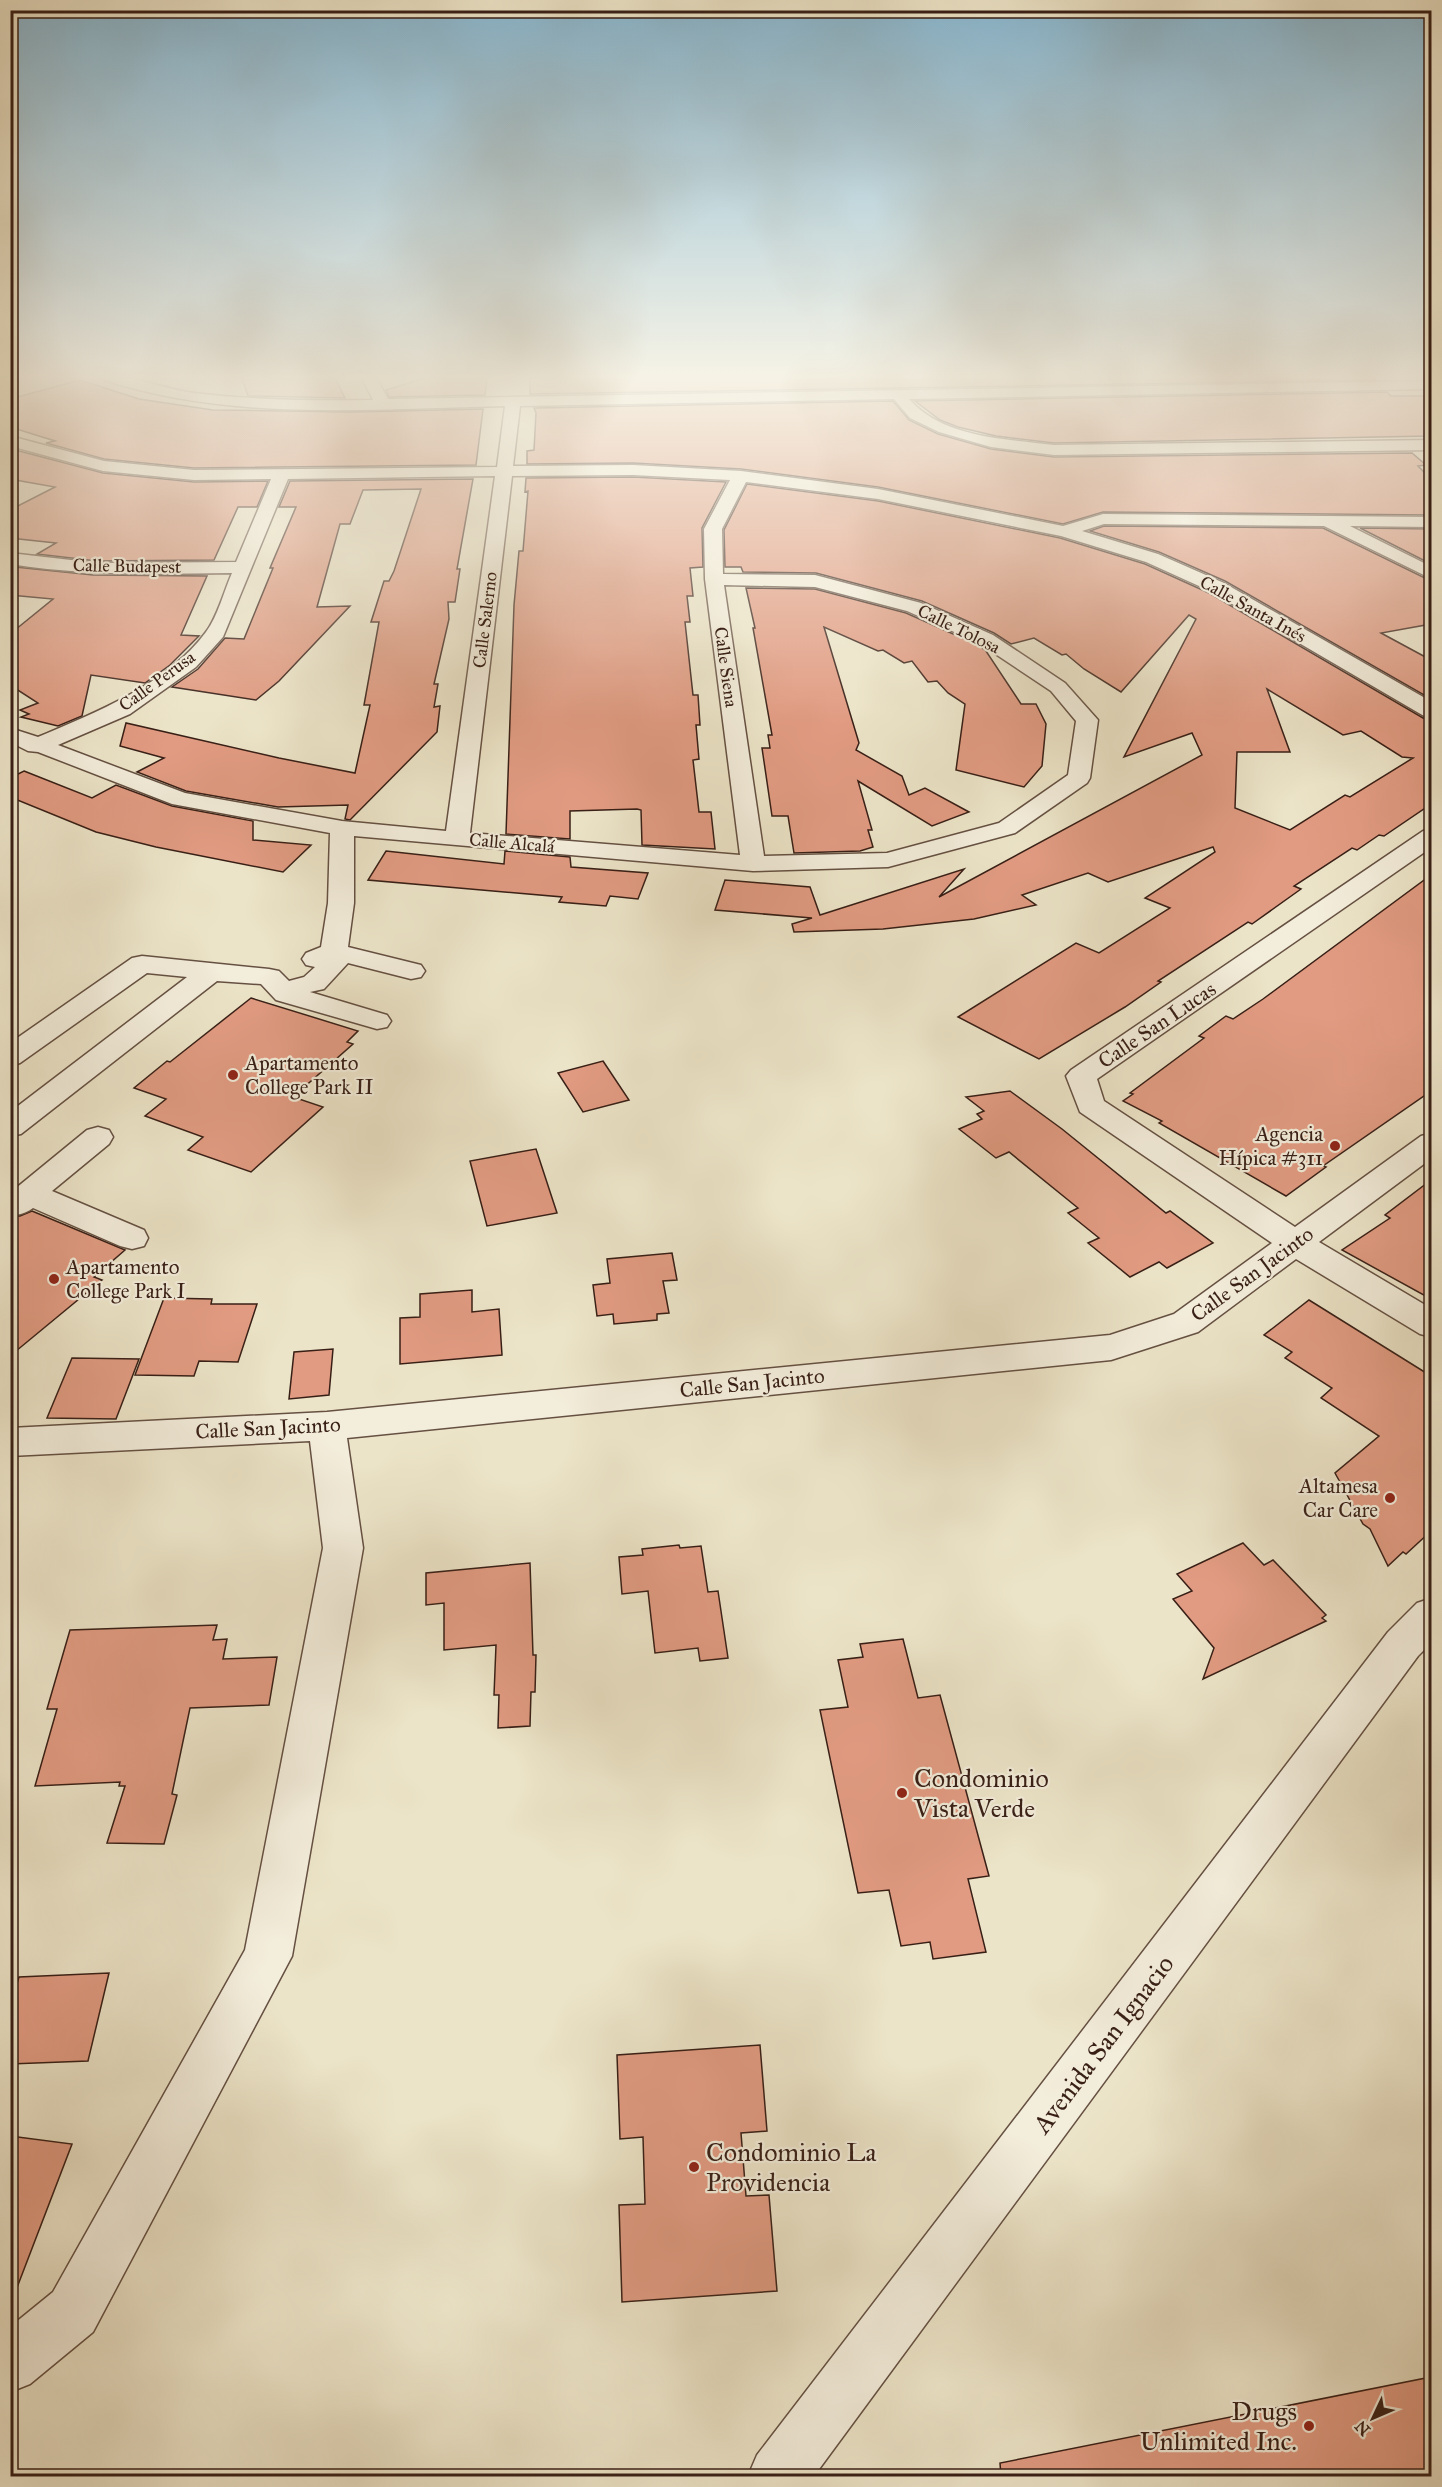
<svg xmlns="http://www.w3.org/2000/svg" width="1442" height="2487" viewBox="0 0 1442 2487" font-family="'IM FELL Great Primer',serif">
	<style>
		.building { fill: #e19b82; stroke: #381f16; stroke-width: 1.5; fill-rule: evenodd }
		.lines { fill: none; stroke-linecap: round; stroke-linejoin: round }
		.minor-casing { stroke: #655042; stroke-width: 3 }
		.minor { fill: #f3eddb; fill-rule: evenodd }
		.poi-dot { fill: #8f2418; stroke: #f3eddb; stroke-width: 2 }
		.labels { text-anchor: middle; stroke-width: 4.5; stroke-linejoin: round; paint-order: stroke }
		.far-street-label { font-size: 18px; fill: #381f16; stroke: #f3eddb }
		.street-label { font-size: 21px; fill: #381f16; stroke: #f3eddb }
		.poi-label { font-size: 21px; fill: #381f16; stroke: #f3eddb; text-anchor: start }
		.near-poi-label { font-size: 26px; fill: #381f16; stroke: #f3eddb; text-anchor: start }
		.near-street-label { font-size: 26px; fill: #381f16; stroke: #f3eddb }
	</style>
	<rect width="100%" height="100%" fill="#ece4c8"/>
	<filter id="stains"><feTurbulence type="fractalNoise" baseFrequency=".00333" numOctaves="4"/><feColorMatrix values="0 0 0 0 .2 0 0 0 0 .09 0 0 0 0 .02 0 0 0 .5 -.17"/></filter>
	<radialGradient id="worn" r=".72"><stop offset=".6" stop-color="#630" stop-opacity="0"/><stop offset="1" stop-color="#630" stop-opacity=".3"/></radialGradient>
	<g class="building">
		<path d="M241 376H334L345 398 248 396Z"/>
		<path d="M432 376 446 378H487L485 395 389 397 386 390Z"/>
		<path d="M616 376H1373L1376 380 530 394V377Z"/>
		<path d="M80 380 139 399 213 410 352 412 483 409 476 465 194 468 104 459 46 443 55 441 10 427V399Z"/>
		<path d="M1387 392 1391 396H1431V436L1054 443 996 436 958 427 940 420 915 401Z"/>
		<path d="M893 401 909 420 938 434 991 449 1054 457 1412 453 1426 465 1418 466 1431 479V515L1103 512 1063 524 878 487 741 469 633 463 527 464V451L534 450 536 413 534 408Z"/>
		<path d="M19 451 103 473 194 482 268 481 257 507H238L214 560 97 561 37 554 56 543 10 538V510L55 487 10 479V453Z"/>
		<path d="M633 477 726 482 702 528 703 567 690 568 693 596H687L690 622H685L693 695H698L700 725H696L699 759 693 760 699 812H711L715 849 642 845 641 810 637 809 570 811V839L506 834 514 605 519 551H523L528 491 525 492 526 478Z"/>
		<path d="M473 479 457 569H460L455 602H448L449 619 434 684H438L434 707 440 706 437 732 350 820 345 819 348 805 278 807 186 791 137 772 164 758 120 746 126 723 279 758 355 773 370 705H364L379 622H371L384 581H389L394 571 421 489 363 490 350 524H340L317 607 350 606 279 681 256 700 172 687 198 669 225 638 244 639 273 568H270L296 507H279L290 481Z"/>
		<path d="M747 484 878 501 1060 538 1145 564 1209 593 1423 718 1431 719V804L1384 836 1379 835 1357 850 1352 848 1294 886 1301 889 1252 924 1248 922 1158 981 1161 982 1125 1007 1039 1059 958 1017 1076 943 1099 953 1170 908 1145 898 1215 852 1213 847 1108 882 1088 873 1022 895 1036 905 974 919 883 929 794 932 792 924 812 918 715 910 725 880 810 887 820 915 964 869 939 897 1202 755 1192 733 1124 757 1196 619 1189 615 1121 692 1084 669 1066 654 1062 655 1034 638 1011 644 994 633 922 601 816 573 743 572 741 567H725L724 530ZM1267 689 1343 735 1361 731 1402 757 1413 758 1350 797 1345 795 1290 830 1235 808 1237 752H1290Z"/>
		<path d="M1104 526 1323 528 1431 581V624L1381 633 1431 660V699L1225 581 1159 552 1090 531Z"/>
		<path d="M1360 528 1431 529V564Z"/>
		<path d="M15 567 93 575 207 576 181 635 199 636 170 665 145 683 91 675 82 716 58 726 21 717 29 714 20 710 38 703 10 685V634L53 599 10 595V569Z"/>
		<path d="M746 588 815 589 906 613 978 645 986 651 1021 704H1036L1046 724 1042 766 1024 787 956 770 965 704 948 693 937 681 928 682 912 661 904 663 883 650 878 651 824 627 859 743 856 750 902 776 909 795 925 788 969 812 932 826 858 781 872 830H868L873 847 860 851 794 853 788 816H772L762 748H770L768 735H772L753 628H755Z"/>
		<path d="M24 771 92 798 116 785 172 806 253 821V840L311 845 283 872 156 847 96 832 10 797V778Z"/>
		<path d="M386 851 504 864 505 851 570 857 571 867 648 873 638 899 610 896 606 906 559 902 562 897 368 880Z"/>
		<path d="M1431 875V1091L1323 1166 1326 1167 1286 1196 1159 1123 1162 1121 1123 1101 1133 1094 1130 1093 1204 1038 1199 1036 1226 1016 1233 1019 1263 999Z"/>
		<path d="M251 998 358 1031 347 1042 353 1044 293 1097 323 1107 251 1172 188 1150 203 1137 145 1116 166 1099 134 1088 167 1061 170 1062Z"/>
		<path d="M603 1061 629 1100 583 1112 558 1073Z"/>
		<path d="M1010 1091 1062 1129 1166 1213 1170 1211 1213 1243 1167 1268 1159 1262 1130 1277 1088 1243 1099 1238 1068 1213 1078 1208 1009 1152 996 1158 959 1129 982 1119 977 1114 984 1111 966 1097Z"/>
		<path d="M536 1149 557 1213 487 1226 470 1161Z"/>
		<path d="M1431 1180V1299L1342 1250 1390 1218 1385 1215Z"/>
		<path d="M32 1211 125 1250 94 1277 102 1280 10 1356V1216H20Z"/>
		<path d="M672 1253 677 1280 663 1281 669 1313 657 1314V1320L614 1324 613 1314 597 1316 593 1285 610 1283 607 1259Z"/>
		<path d="M472 1290V1312L499 1309 502 1355 400 1364V1318L420 1317V1294Z"/>
		<path d="M164 1298 212 1299 211 1304H257L238 1362 199 1361 194 1376 135 1375Z"/>
		<path d="M1309 1300 1431 1376V1531L1406 1554 1403 1552 1388 1566 1370 1529 1363 1524 1335 1473 1379 1436 1321 1398 1332 1388 1285 1358 1292 1352 1264 1335Z"/>
		<path d="M333 1349 329 1395 289 1399 294 1352Z"/>
		<path d="M72 1358 139 1359 116 1419 47 1418Z"/>
		<path d="M1243 1543 1264 1565 1273 1560 1326 1615 1322 1618 1326 1621 1203 1679 1214 1648 1173 1599 1192 1591 1177 1574Z"/>
		<path d="M679 1545 680 1548 701 1546 708 1592 718 1591 728 1658 700 1661 698 1648 655 1653 648 1591 622 1594 619 1557 643 1555 642 1549Z"/>
		<path d="M530 1563 533 1655H536L535 1692H531L530 1726 498 1728 499 1695H494L496 1645 444 1650V1603L426 1605V1573Z"/>
		<path d="M217 1625 213 1640 227 1639 223 1659 277 1657 269 1705 190 1708 172 1794 177 1795 164 1844 107 1843 125 1786H119L120 1782 35 1786 57 1709H47L70 1630Z"/>
		<path d="M903 1639 918 1698 940 1695 989 1876 968 1879 986 1952 933 1959 930 1942 901 1946 889 1890 858 1893 820 1710 848 1707 838 1660 863 1657 860 1644Z"/>
		<path d="M109 1973 88 2061 10 2064V2007L19 1977Z"/>
		<path d="M760 2045 767 2131 741 2133 746 2196 769 2195 777 2291 622 2302 619 2205 645 2204 643 2137 620 2139 617 2055Z"/>
		<path d="M10 2136 72 2144 13 2298H10Z"/>
		<path d="M1431 2377V2476H1001L1000 2463Z"/>
	</g>
	<g class="lines">
		<g class="minor-casing">
			<g id="minor">
				<path d="M99 376C126 373 164 389 194 393 253 400 313 401 373 400L361 376H375L388 399 1432 381V389L909 399C943 438 1006 439 1054 445L1432 440V450L1054 455 991 447 939 432 910 418 894 399 520 406 513 466 633 465 741 471 878 489 1063 526 1103 514 1432 517V527L1350 526 1432 567V579L1324 526 1104 524 1082 531 1158 554 1224 583 1432 702V717L1424 716 1210 591 1146 562 1061 536 878 499 746 482 722 529 723 574 815 575 921 603 993 635 1065 683 1098 720 1090 778 1087 783 1015 833 888 867 753 871 354 836V903L348 947 421 965 425 971 421 977 411 979 348 963 324 989 310 992 387 1015 391 1021 387 1027 377 1029 276 1000 261 984 217 981 21 1134 10 1136V1112L187 977 147 973 20 1063 10 1066V1043L132 958 142 956 269 969 279 971 289 981 304 977 315 967 306 965 302 959 306 953 321 947 328 903 330 833 172 804 38 752 28 751 10 742V728L38 737C95 713 168 684 206 632 218 616 224 591 232 573 157 574 84 576 10 564V553L97 563 236 562 271 479 194 480 103 471 10 446V436L104 461 194 470 497 467 505 406C370 409 231 422 101 379ZM633 475 730 480 704 529 705 579 740 855 470 833 512 476ZM495 476 446 831 342 821 185 793 58 745 130 714 196 667 223 637 288 479ZM724 585 815 587 907 611 979 643 1051 691 1076 721 1068 775 999 823 887 853 764 856Z"/>
				<path d="M1432 829V847L1097 1079 1104 1101 1295 1227 1421 1136 1432 1133V1158L1319 1242 1432 1309V1337L1420 1334 1296 1259 1198 1332 1111 1360 347 1438 363 1548 292 1956 93 2332 30 2384 10 2392V2327L53 2292 245 1950 323 1548 310 1441 10 1456V1428L327 1412 1110 1335 1174 1314 1272 1243 1080 1112 1066 1076 1071 1070 1423 831Z"/>
				<path d="M98 1127 109 1130 113 1137 109 1144 52 1191 144 1230 148 1238 144 1246 132 1249 120 1246 33 1208C26 1213 19 1216 10 1214V1193L87 1130Z"/>
				<path d="M1432 1598V1642L1418 1656 814 2476H748L757 2455 1388 1632 1417 1603Z"/>
			</g>
		</g>
		<use href="#minor" class="minor"/>
	</g>
	<linearGradient id="sky" x2="0" y2="1"><stop stop-color="#88b8d2"/><stop offset="0.52" stop-color="#f6f3e6"/><stop offset="1" stop-color="#f6f3e6" stop-opacity="0"/></linearGradient>
	<rect width="1442" height="724" fill="url(#sky)"/>
	<g class="poi-dot">
		<circle cx="233" cy="1075" r="6"/>
		<circle cx="1335" cy="1146" r="6"/>
		<circle cx="54" cy="1279" r="6"/>
		<circle cx="1390" cy="1498" r="6"/>
		<circle cx="902" cy="1793" r="6"/>
		<circle cx="694" cy="2167" r="6"/>
		<circle cx="1309" cy="2426" r="6"/>
	</g>
	<g class="labels">
		<g class="far-street-label">
			<text transform="translate(127 566) rotate(1)" y="6">Calle Budapest</text>
			<text transform="translate(1253 609) rotate(29)" y="6">Calle Santa Inés</text>
			<text transform="translate(485 620) rotate(-83)" y="6">Calle Salerno</text>
			<text transform="translate(959 629) rotate(26)" y="6">Calle Tolosa</text>
			<text transform="translate(726 667) rotate(82)" y="6">Calle Siena</text>
			<text transform="translate(157 681) rotate(-36)" y="6">Calle Perusa</text>
			<text transform="translate(512 843) rotate(5)" y="6">Calle Alcalá</text>
		</g>
		<g class="street-label">
			<text transform="translate(1157 1025) rotate(-34)" y="7">Calle San Lucas</text>
			<text transform="translate(1252 1274) rotate(-36)" y="7">Calle San Jacinto</text>
			<text transform="translate(752 1383) rotate(-6)" y="7">Calle San Jacinto</text>
			<text transform="translate(268 1428) rotate(-3)" y="7">Calle San Jacinto</text>
		</g>
		<g class="poi-label">
			<text x="245" y="1070">Apartamento<tspan x="245" dy="24">College Park II</tspan></text>
			<text x="1323" y="1141" text-anchor="end">Agencia<tspan x="1323" dy="24">Hípica #311</tspan></text>
			<text x="66" y="1274">Apartamento<tspan x="66" dy="24">College Park I</tspan></text>
			<text x="1378" y="1493" text-anchor="end">Altamesa<tspan x="1378" dy="24">Car Care</tspan></text>
		</g>
		<g class="near-poi-label">
			<text x="914" y="1787">Condominio<tspan x="914" dy="30">Vista Verde</tspan></text>
			<text x="706" y="2161">Condominio La<tspan x="706" dy="30">Providencia</tspan></text>
			<text x="1297" y="2420" text-anchor="end">Drugs<tspan x="1297" dy="30">Unlimited Inc.</tspan></text>
		</g>
		<g class="near-street-label">
			<text transform="translate(1103 2044) rotate(-53)" y="9">Avenida San Ignacio</text>
		</g>
	</g>
	<rect width="1442" height="2487" fill="none" stroke="#ece4c8" stroke-width="36"/>
	<rect x="12" y="12" width="1418" height="2463" fill="none" stroke="#381f16" stroke-width="3"/>
	<rect x="18" y="18" width="1406" height="2451" fill="none" stroke="#381f16" stroke-width="1.5"/>
	<g transform="translate(1373 2418) rotate(226)" stroke="#f3eddb" stroke-width="4.5" paint-order="stroke">
	<path d="M0-4.5L10 22L0 15L-10 22Z" fill="#381f16"/>
	<text y="-9" font-size="16" font-weight="bold" text-anchor="middle" fill="#381f16">N</text>
	</g>
	<rect width="100%" height="100%" filter="url(#stains)"/>
	<rect width="100%" height="100%" fill="url(#worn)"/>
</svg>
